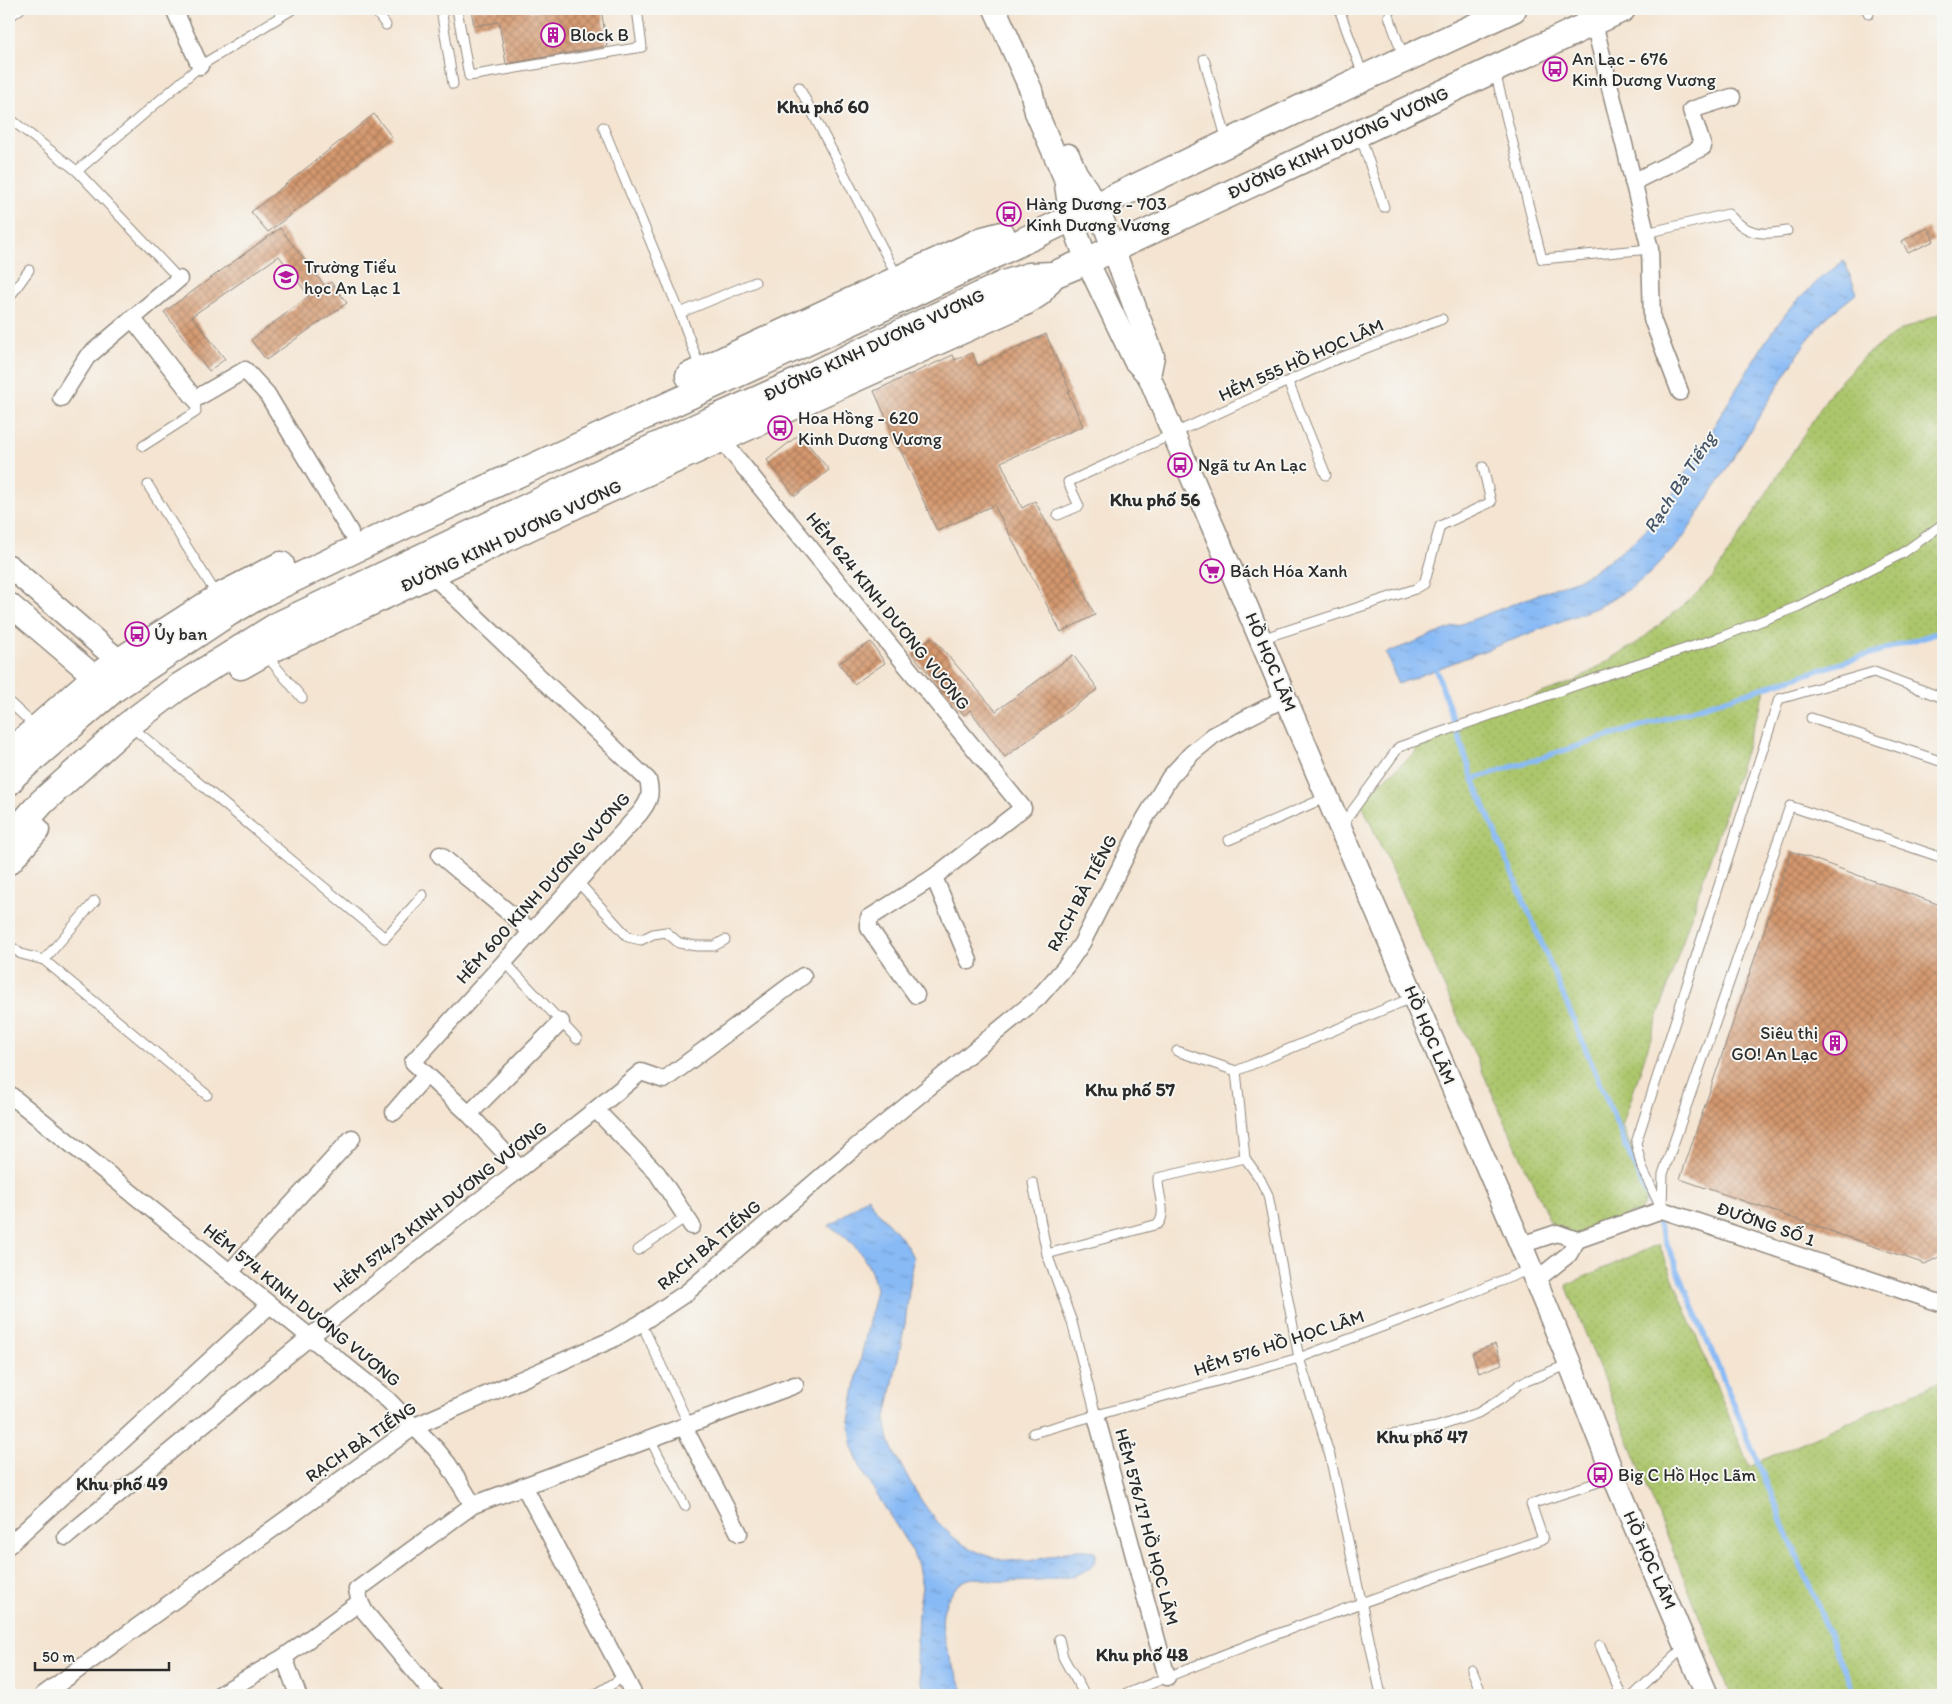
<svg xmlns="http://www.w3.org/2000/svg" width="1952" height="1704" viewBox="0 0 1952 1704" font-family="Itim,sans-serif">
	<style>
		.grass { fill: url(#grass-dots); stroke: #6c784c }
		.water { fill: url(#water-ripples); stroke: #5a7290 }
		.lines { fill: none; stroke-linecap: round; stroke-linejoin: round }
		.stream { stroke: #88baf5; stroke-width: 5.5 }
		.building { fill: url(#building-cross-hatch) }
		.lane-casing { stroke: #90887e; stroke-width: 11 }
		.street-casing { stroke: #90887e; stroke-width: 19 }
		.secondary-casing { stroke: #90887e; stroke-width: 25 }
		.primary-casing { stroke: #90887e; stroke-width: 29 }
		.lane { stroke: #fff; stroke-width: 9 }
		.street { stroke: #fff; stroke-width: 16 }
		.secondary { stroke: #fff; stroke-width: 22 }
		.primary { stroke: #fff; stroke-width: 26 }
		.labels { text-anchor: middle; stroke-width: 4; stroke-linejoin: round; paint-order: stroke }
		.poi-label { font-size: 18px; fill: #2b2b2b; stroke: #f6f6f2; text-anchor: start }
		.street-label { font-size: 18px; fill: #2b2b2b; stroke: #f6f6f2 }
		.neighbourhood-label { font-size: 19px; font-weight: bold; fill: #2b2b2b; stroke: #f6f6f2 }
		.water-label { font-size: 19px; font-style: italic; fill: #475668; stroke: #f6f6f2 }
	</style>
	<defs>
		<pattern id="grass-dots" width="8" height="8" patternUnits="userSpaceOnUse" patternTransform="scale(1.25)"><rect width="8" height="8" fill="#acc66c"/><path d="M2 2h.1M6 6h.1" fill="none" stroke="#94aa5e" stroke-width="1.8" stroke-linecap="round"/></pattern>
		<pattern id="water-ripples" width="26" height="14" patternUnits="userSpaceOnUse" patternTransform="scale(1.25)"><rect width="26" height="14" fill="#88baf5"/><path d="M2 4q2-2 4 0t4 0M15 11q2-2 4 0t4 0" fill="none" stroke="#6f97c7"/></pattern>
		<pattern id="building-cross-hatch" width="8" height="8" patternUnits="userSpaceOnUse" patternTransform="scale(1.25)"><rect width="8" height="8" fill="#d4986e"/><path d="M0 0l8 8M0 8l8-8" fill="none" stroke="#ac7c5b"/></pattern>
	</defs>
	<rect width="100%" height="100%" fill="#f6f6f2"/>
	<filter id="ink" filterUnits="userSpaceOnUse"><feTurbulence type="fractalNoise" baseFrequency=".02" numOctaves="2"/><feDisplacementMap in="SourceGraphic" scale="10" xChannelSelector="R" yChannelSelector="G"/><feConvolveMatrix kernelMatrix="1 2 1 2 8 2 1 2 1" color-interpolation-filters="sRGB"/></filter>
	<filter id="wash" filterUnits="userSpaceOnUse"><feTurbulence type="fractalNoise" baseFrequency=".0096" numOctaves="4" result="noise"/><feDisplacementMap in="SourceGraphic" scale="20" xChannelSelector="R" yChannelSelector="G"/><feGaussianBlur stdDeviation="1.12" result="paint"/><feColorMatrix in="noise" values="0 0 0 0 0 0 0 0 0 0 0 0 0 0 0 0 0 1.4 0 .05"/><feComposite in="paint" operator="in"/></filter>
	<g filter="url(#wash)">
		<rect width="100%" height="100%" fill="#f4e4d1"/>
		<g class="grass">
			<path d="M1943 312V632L1766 688 1622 1126 1650 1193 1640 1211 1575 1235 1553 1228 1360 800 1416 752 1412 740 1575 681 1637 643 1691 599 1714 576 1832 390 1864 356 1899 331Z"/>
			<path d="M1659 1244 1749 1466 1943 1380V1695H1731L1566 1285Z"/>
		</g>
		<g class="water">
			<path d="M1844 261 1857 293 1828 316 1805 343 1692 524 1680 542 1649 574 1631 588 1598 607 1398 684 1386 653 1583 577C1617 557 1642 538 1665 506L1767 339 1790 308 1821 278Z"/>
			<path d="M868 1197C880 1220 904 1234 913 1258L905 1324 886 1417C886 1442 894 1453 906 1474 932 1523 963 1561 1024 1561 1047 1561 1073 1544 1095 1552 1097 1563 1093 1568 1083 1572 1060 1583 1017 1582 992 1581 987 1580 981 1578 976 1578 967 1578 959 1583 953 1591 928 1622 953 1664 966 1695H925L916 1657 918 1613 922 1587 918 1566 912 1551 861 1469 853 1449 849 1421 856 1381 876 1289C871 1262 853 1239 829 1226Z"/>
		</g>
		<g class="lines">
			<g class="stream">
				<path d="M1434 663 1473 779 1855 1695"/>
				<path d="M1473 779 1943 631"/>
			</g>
		</g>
		<g id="blocks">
			<g class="building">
				<path d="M471 9H529V12L552 9H601L607 46 506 64 499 22 474 26Z"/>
				<path d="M374 114 392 137 268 232 251 212Z"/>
				<path d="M280 228 325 286 331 282 347 303 266 360 251 340 309 296 279 256 192 316 225 359 209 371 164 312Z"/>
				<path d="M1928 228 1934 241 1908 253 1902 241Z"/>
				<path d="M1046 334 1070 391 1068 392 1083 426 1001 462 1022 508 1035 501 1095 615 1061 632 994 505 937 531 874 391 953 355 955 360 972 353 978 366Z"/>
				<path d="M800 434 829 470 795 496 767 460Z"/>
				<path d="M932 637 996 711 1073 655 1098 689 1005 757 970 710 964 715 912 654Z"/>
				<path d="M871 642 885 663 854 684 839 663Z"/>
				<path d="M1791 851 1943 906V1255L1925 1264 1680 1179Z"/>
				<path d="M1495 1344 1502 1364 1479 1373 1472 1353Z"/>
			</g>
		</g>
	</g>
	<g filter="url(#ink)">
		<use href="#blocks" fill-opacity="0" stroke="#90887e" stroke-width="1"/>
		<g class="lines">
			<g class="lane-casing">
				<g id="lane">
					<path d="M374 9 386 25"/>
					<path d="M441 9 453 84"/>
					<path d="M457 9 469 76 642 47 637 9"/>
					<path d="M1339 9 1363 75"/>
					<path d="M1866 9 1869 14"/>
					<path d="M1389 16 1403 56"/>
					<path d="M9 17 20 9"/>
					<path d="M1204 59 1227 141"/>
					<path d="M1495 72 1542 259 1650 249"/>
					<path d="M799 87 898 278"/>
					<path d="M9 118 77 171 179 279"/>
					<path d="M603 127 680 313 700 368"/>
					<path d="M1360 135 1384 207"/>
					<path d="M77 171 200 66 293 9"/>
					<path d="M1646 233 1728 214C1747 234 1760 236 1787 231"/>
					<path d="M9 298 29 270"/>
					<path d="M680 313 755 282"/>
					<path d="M1288 382 1326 475"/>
					<path d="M143 446 196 412 195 399"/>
					<path d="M148 485 217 595"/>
					<path d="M1058 515 1079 506 1068 482 1332 361 1442 319"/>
					<path d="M1261 639 1415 589 1424 584 1440 526 1491 502 1483 467"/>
					<path d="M266 655 302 698"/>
					<path d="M9 702 35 726"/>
					<path d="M1811 718 1943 762"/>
					<path d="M139 733 385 938 423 895"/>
					<path d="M1342 825 1399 747 1594 679 1721 637 1799 606 1903 553 1943 524"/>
					<path d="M1229 840 1327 797"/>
					<path d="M578 882 628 937 641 940 653 934 666 932 679 943 696 946H714L725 940"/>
					<path d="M9 945 21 954 44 960 207 1095"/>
					<path d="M44 960 95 901"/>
					<path d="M504 961 577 1039"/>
					<path d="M1177 1051 1236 1071 1414 997"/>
					<path d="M1236 1071 1245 1158 1260 1179 1268 1195 1299 1358 1330 1456 1381 1695"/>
					<path d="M1033 1183 1047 1254 1072 1322 1096 1416"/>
					<path d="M1662 1207 1663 1174 1790 806 1943 858"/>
					<path d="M1662 1210 1642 1168 1636 1143 1779 699 1874 672 1943 698"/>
					<path d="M638 1250 686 1217"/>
					<path d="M1047 1254 1158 1224C1168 1214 1157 1192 1158 1178L1245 1158"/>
					<path d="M646 1333 689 1425"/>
					<path d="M1033 1433 1299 1358 1464 1296 1530 1269"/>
					<path d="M1385 1436 1437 1427 1478 1413 1501 1399 1521 1383 1570 1364"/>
					<path d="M650 1439 685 1506"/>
					<path d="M1059 1639 1063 1657 1069 1668 1085 1695"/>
					<path d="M1600 1645 1621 1695"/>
					<path d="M1472 1670 1482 1695"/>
					<path d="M595 1695 625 1676"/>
					<path d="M1124 1695C1261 1637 1402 1588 1543 1539L1531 1504 1614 1477"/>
					<path d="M1634 1695 1685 1646"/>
				</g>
			</g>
			<g class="street-casing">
				<g id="street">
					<path d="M174 9 200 66"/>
					<path d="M1594 23 1650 249 1652 319 1680 392"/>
					<path d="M1633 182 1703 147 1691 110 1732 97"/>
					<path d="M132 318 195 399 245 370 267 394 350 532"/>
					<path d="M61 398 87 357 179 279"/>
					<path d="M721 439 1023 808 934 877 869 918V928L916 995"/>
					<path d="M431 574 648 780C652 795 649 801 640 813L413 1062 469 1114 519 1168"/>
					<path d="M440 855 532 932"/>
					<path d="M934 877 969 961"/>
					<path d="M9 1094 388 1400 435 1448 448 1464 473 1505"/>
					<path d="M596 1110 657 1173 692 1226"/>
					<path d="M394 1112 426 1075"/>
					<path d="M469 1114 561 1022"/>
					<path d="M1521 1245 1557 1233 1577 1240 1662 1210 1943 1304"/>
					<path d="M230 1272 352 1138"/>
					<path d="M1535 1281 1569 1254 1577 1240"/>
					<path d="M1096 1416 1167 1677"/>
					<path d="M684 1427 739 1533"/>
					<path d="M524 1486 795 1385"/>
					<path d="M66 1537C194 1432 322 1326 452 1222 515 1172 580 1124 641 1072L664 1080 803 976"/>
					<path d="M9 1545 270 1305"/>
					<path d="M284 1657 298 1695"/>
					<path d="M43 1695 415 1426 611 1340 641 1323 686 1293 851 1151 1038 998 1067 965 1082 943 1144 820 1170 777 1191 754 1214 735 1285 698"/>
					<path d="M219 1695 284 1657 360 1602"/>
					<path d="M434 1695 365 1612 360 1602 357 1590 473 1505 524 1486 634 1695"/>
				</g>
			</g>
			<g class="secondary-casing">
				<g id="secondary">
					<path d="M995 9 1031 90 1036 112 1065 178 1071 218 1087 261 1135 361 1149 376 1340 827 1521 1245 1570 1364 1614 1477 1707 1695"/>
					<path d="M1068 155 1076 173 1097 205 1153 356 1149 376"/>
					<path d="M9 566 119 661"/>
					<path d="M9 604 95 677"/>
				</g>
			</g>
			<g class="primary-casing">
				<g id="primary">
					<path d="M689 376 983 240 1002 235"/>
					<path d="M241 666 264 653 601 493 1025 302 1039 293 1053 275"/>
					<path d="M9 753 95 677 219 597 281 565"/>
					<path d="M9 782 14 775 114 689 230 612 262 594 408 524 906 297 1364 78 1513 9"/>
					<path d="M9 839 42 802 128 725 180 686 278 625 707 422 799 381 1004 284 1029 276 1053 275 1087 261 1622 9"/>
					<path d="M9 861 36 830"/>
				</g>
			</g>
			<use href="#lane" class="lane"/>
			<use href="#street" class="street"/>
			<use href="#secondary" class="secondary"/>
			<use href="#primary" class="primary"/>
		</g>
	</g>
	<defs>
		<g id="building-ring" transform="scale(1.25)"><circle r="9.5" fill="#f6f6f2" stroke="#b5179e" stroke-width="1.5"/><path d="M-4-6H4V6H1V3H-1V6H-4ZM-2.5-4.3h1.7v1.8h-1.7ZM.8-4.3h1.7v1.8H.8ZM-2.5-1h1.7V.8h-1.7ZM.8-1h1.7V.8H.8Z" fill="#b5179e"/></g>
		<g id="bus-ring" transform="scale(1.25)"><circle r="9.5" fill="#f6f6f2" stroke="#b5179e" stroke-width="1.5"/><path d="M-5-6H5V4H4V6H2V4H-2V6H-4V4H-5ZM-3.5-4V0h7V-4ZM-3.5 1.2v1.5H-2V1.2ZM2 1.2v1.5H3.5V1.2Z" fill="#b5179e"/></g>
		<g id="school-ring" transform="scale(1.25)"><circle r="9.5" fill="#f6f6f2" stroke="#b5179e" stroke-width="1.5"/><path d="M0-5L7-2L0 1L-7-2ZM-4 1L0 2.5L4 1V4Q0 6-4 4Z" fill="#b5179e"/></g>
		<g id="supermarket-ring" transform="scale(1.25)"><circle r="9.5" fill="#f6f6f2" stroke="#b5179e" stroke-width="1.5"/><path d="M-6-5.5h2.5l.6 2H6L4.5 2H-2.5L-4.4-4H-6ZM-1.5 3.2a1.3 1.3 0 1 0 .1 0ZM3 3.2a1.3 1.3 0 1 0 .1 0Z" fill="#b5179e"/></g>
	</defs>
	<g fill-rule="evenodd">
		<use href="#building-ring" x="553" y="35"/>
		<use href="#bus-ring" x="1555" y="69"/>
		<use href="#bus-ring" x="1009" y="214"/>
		<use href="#school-ring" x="286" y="277"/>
		<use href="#bus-ring" x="780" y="428"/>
		<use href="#bus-ring" x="1180" y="465"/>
		<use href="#supermarket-ring" x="1212" y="571"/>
		<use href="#bus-ring" x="137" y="634"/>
		<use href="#building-ring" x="1835" y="1043"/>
		<use href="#bus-ring" x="1600" y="1475"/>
	</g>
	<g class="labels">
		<g class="poi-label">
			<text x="570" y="41">Block B</text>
			<text x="1572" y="65">An Lạc - 676<tspan x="1572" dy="21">Kinh Dương Vương</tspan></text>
			<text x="1026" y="210">Hàng Dương - 703<tspan x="1026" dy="21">Kinh Dương Vương</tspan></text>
			<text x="304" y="273">Trường Tiểu<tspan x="304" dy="21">học An Lạc 1</tspan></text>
			<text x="798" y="424">Hoa Hồng - 620<tspan x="798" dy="21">Kinh Dương Vương</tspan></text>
			<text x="1198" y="471">Ngã tư An Lạc</text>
			<text x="1230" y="577">Bách Hóa Xanh</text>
			<text x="154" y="640">Ủy ban</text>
			<text x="1818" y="1039" text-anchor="end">Siêu thị<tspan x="1818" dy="21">GO! An Lạc</tspan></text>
			<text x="1618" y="1481">Big C Hồ Học Lãm</text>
		</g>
		<g class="street-label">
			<text transform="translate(1338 143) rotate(-25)" y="6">ĐƯỜNG KINH DƯƠNG VƯƠNG</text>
			<text transform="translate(874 345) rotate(-25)" y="6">ĐƯỜNG KINH DƯƠNG VƯƠNG</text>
			<text transform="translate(1301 360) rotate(-24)" y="6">HẺM 555 HỒ HỌC LÃM</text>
			<text transform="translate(511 536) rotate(-25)" y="6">ĐƯỜNG KINH DƯƠNG VƯƠNG</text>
			<text transform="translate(888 611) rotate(51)" y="6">HẺM 624 KINH DƯƠNG VƯƠNG</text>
			<text transform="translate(1271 662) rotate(67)" y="6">HỒ HỌC LÃM</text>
			<text transform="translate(543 888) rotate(-48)" y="6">HẺM 600 KINH DƯƠNG VƯƠNG</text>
			<text transform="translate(1082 893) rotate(-62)" y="6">RẠCH BÀ TIẾNG</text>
			<text transform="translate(1430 1035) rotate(67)" y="6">HỒ HỌC LÃM</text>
			<text transform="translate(440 1207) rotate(-38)" y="6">HẺM 574/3 KINH DƯƠNG VƯƠNG</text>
			<text transform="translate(1766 1224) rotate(19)" y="6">ĐƯỜNG SỐ 1</text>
			<text transform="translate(709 1245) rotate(-40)" y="6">RẠCH BÀ TIẾNG</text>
			<text transform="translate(302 1305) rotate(39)" y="6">HẺM 574 KINH DƯƠNG VƯƠNG</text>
			<text transform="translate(1279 1343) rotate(-18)" y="6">HẺM 576 HỒ HỌC LÃM</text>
			<text transform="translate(361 1442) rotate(-34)" y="6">RẠCH BÀ TIẾNG</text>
			<text transform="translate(1147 1527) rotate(75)" y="6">HẺM 576/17 HỒ HỌC LÃM</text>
			<text transform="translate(1650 1560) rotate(66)" y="6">HỒ HỌC LÃM</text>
		</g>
		<g class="neighbourhood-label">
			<text x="823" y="113">Khu phố 60</text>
			<text x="1155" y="506">Khu phố 56</text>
			<text x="1130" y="1096">Khu phố 57</text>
			<text x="1422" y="1443">Khu phố 47</text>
			<text x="122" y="1490">Khu phố 49</text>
			<text x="1142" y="1661">Khu phố 48</text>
		</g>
		<g class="water-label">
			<text transform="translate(1679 482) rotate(-57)" y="7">Rạch Bà Tiếng</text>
		</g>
	</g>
	<rect width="1952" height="1704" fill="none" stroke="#f6f6f2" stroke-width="30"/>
	<path d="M35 1662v8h134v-8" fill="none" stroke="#2b2b2b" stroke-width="2.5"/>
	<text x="42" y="1662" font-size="15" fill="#2b2b2b" stroke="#f6f6f2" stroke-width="4" paint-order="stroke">50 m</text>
</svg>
